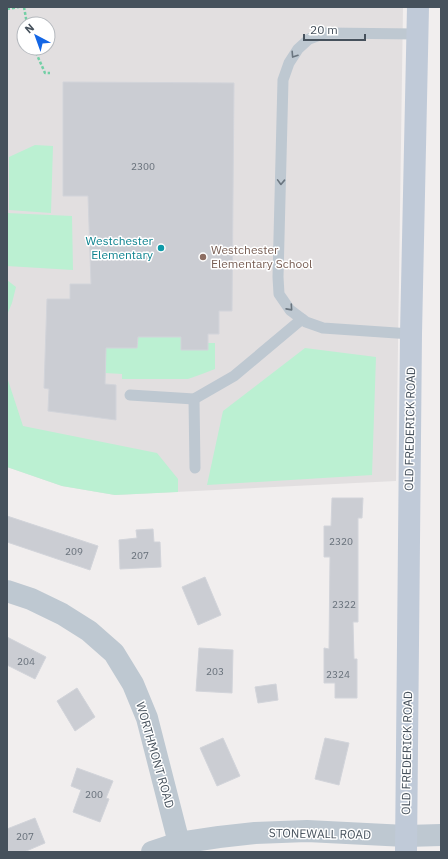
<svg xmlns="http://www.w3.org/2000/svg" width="448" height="859" viewBox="0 0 448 859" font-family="'IBM Plex Sans',sans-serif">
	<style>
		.education { fill: #e2dfe0; fill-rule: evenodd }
		.green { fill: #bbf0d2 }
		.building { fill: #cbcdd3; stroke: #d2d4da }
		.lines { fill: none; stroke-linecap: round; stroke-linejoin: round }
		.path { stroke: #72cfa5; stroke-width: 2.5; stroke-dasharray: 3 2; stroke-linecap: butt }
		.lane { stroke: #bec8d1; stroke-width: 11 }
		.street { stroke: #bec8d1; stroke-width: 22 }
		.secondary { stroke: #c0cad8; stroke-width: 22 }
		.oneway { stroke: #6a757f }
		.culture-dot { fill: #0f9aa8; stroke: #fff; stroke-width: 1.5 }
		.education-dot { fill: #8d6e63; stroke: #fff; stroke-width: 1.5 }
		.labels { text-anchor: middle; stroke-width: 3; stroke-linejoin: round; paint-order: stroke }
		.number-label { font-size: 10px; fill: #67707a }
		.culture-label { font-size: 12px; fill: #0d838f; stroke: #fff; text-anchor: end }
		.education-label { font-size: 12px; fill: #785e54; stroke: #fff; text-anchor: start }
		.street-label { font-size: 12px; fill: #46515c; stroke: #fff }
	</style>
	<rect width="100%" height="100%" fill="#f1eeee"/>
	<path class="education" d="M7 7H403L396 481 115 495 62 486 7 467ZM24 24H48V48H24Z"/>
	<g class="green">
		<path d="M35 145 53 146 51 213 9 210V157Z"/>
		<path d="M7 213 72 216 73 270 7 266Z"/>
		<path d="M7 280 16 287 12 303 7 315Z"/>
		<path d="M106 337 117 348H137L138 337H181V350H208V343H215V369L202 374 188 379H122V374L105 373Z"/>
		<path d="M305 348 376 357 372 475 207 485 223 411Z"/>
		<path d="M7 377 23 426 157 453 178 479V492L115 495 62 486 7 467Z"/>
	</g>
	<g class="building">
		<path d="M63 82 234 83 232 311H219V334H208V350H181V337H138L137 348H106L105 384 116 385V420L48 411 49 389 44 388 47 299H70V284H91L88 196H63Z"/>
		<path d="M332 498H363L362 518H358V622H353L354 659H357V698H335V683H324V648L329 649 330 557H324V526H331Z"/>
		<path d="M7 516 98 546 90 570 7 542Z"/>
		<path d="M153 529 154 542H160L161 567 120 569 119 540 137 538 136 530Z"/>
		<path d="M205 577 221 615 198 625 182 587Z"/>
		<path d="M7 637 46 657 35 679 7 665Z"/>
		<path d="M199 648 233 650 232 693 196 691Z"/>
		<path d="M276 684 278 700 258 703 255 687Z"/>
		<path d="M77 688 95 717 75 731 57 701Z"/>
		<path d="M223 738 240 776 217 786 200 748Z"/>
		<path d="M325 738 349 743 339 785 315 779Z"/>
		<path d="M77 768 113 781 106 798 109 799 100 822 73 812 81 790 71 786Z"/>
		<path d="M35 818 45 843 24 852H7V829Z"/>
	</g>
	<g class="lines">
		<g class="path">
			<path d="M24 7 27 24"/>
			<path d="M7 9 19 7"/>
			<path d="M34 48 45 73H50"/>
		</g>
		<g class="lane">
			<path d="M411 334 323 328 306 322 290 310 279 294 278 277 283 80 289 63 298 49 309 39 325 33 417 34"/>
			<path d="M130 395 194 399 234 376 302 319"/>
			<path d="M194 399 195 468"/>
		</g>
		<g class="street">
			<path d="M7 591 31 599 62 614 89 631 114 653 133 684 147 718 179 843"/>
			<path d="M152 852 179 843 219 837 255 833 307 831 406 836 441 835"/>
		</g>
		<path class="secondary" d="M406 852 411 334 418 7"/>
	</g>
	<defs><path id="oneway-chevron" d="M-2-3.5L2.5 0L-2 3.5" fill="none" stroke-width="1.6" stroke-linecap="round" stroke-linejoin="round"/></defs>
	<g class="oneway">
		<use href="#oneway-chevron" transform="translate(294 55) rotate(123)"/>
		<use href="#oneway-chevron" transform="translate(281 182) rotate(92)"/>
		<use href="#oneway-chevron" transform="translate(290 308) rotate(48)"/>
	</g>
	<circle class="culture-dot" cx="161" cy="248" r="4"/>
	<circle class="education-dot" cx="203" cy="257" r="4"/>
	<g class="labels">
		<g class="number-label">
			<text x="143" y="170">2300</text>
			<text x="341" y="545">2320</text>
			<text x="74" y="555">209</text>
			<text x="140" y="559">207</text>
			<text x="344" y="608">2322</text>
			<text x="26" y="665">204</text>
			<text x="215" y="675">203</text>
			<text x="338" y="678">2324</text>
			<text x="94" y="798">200</text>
			<text x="25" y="840">207</text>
		</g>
		<g class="culture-label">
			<text x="153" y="245">Westchester<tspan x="153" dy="14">Elementary</tspan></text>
		</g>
		<g class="education-label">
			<text x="211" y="254">Westchester<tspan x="211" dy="14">Elementary School</tspan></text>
		</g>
		<g class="street-label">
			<text transform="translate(410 429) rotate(-89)" y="4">OLD FREDERICK ROAD</text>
			<text transform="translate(407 753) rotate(-89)" y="4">OLD FREDERICK ROAD</text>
			<text transform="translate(155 755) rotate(74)" y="4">WORTHMONT ROAD</text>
			<text transform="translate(320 834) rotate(1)" y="4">STONEWALL ROAD</text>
		</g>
	</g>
	<rect width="448" height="859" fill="none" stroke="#46515c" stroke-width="16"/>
	<g transform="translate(36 36) rotate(319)"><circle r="19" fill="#ffffff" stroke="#b5b9be"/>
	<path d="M0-3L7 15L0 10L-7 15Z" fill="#1466e5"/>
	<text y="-6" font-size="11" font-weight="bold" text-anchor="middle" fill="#46515c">N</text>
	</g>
	<path d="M304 34v6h61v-6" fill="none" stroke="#46515c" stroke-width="2"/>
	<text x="310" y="34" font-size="12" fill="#46515c" stroke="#ffffff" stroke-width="3" paint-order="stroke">20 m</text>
</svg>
